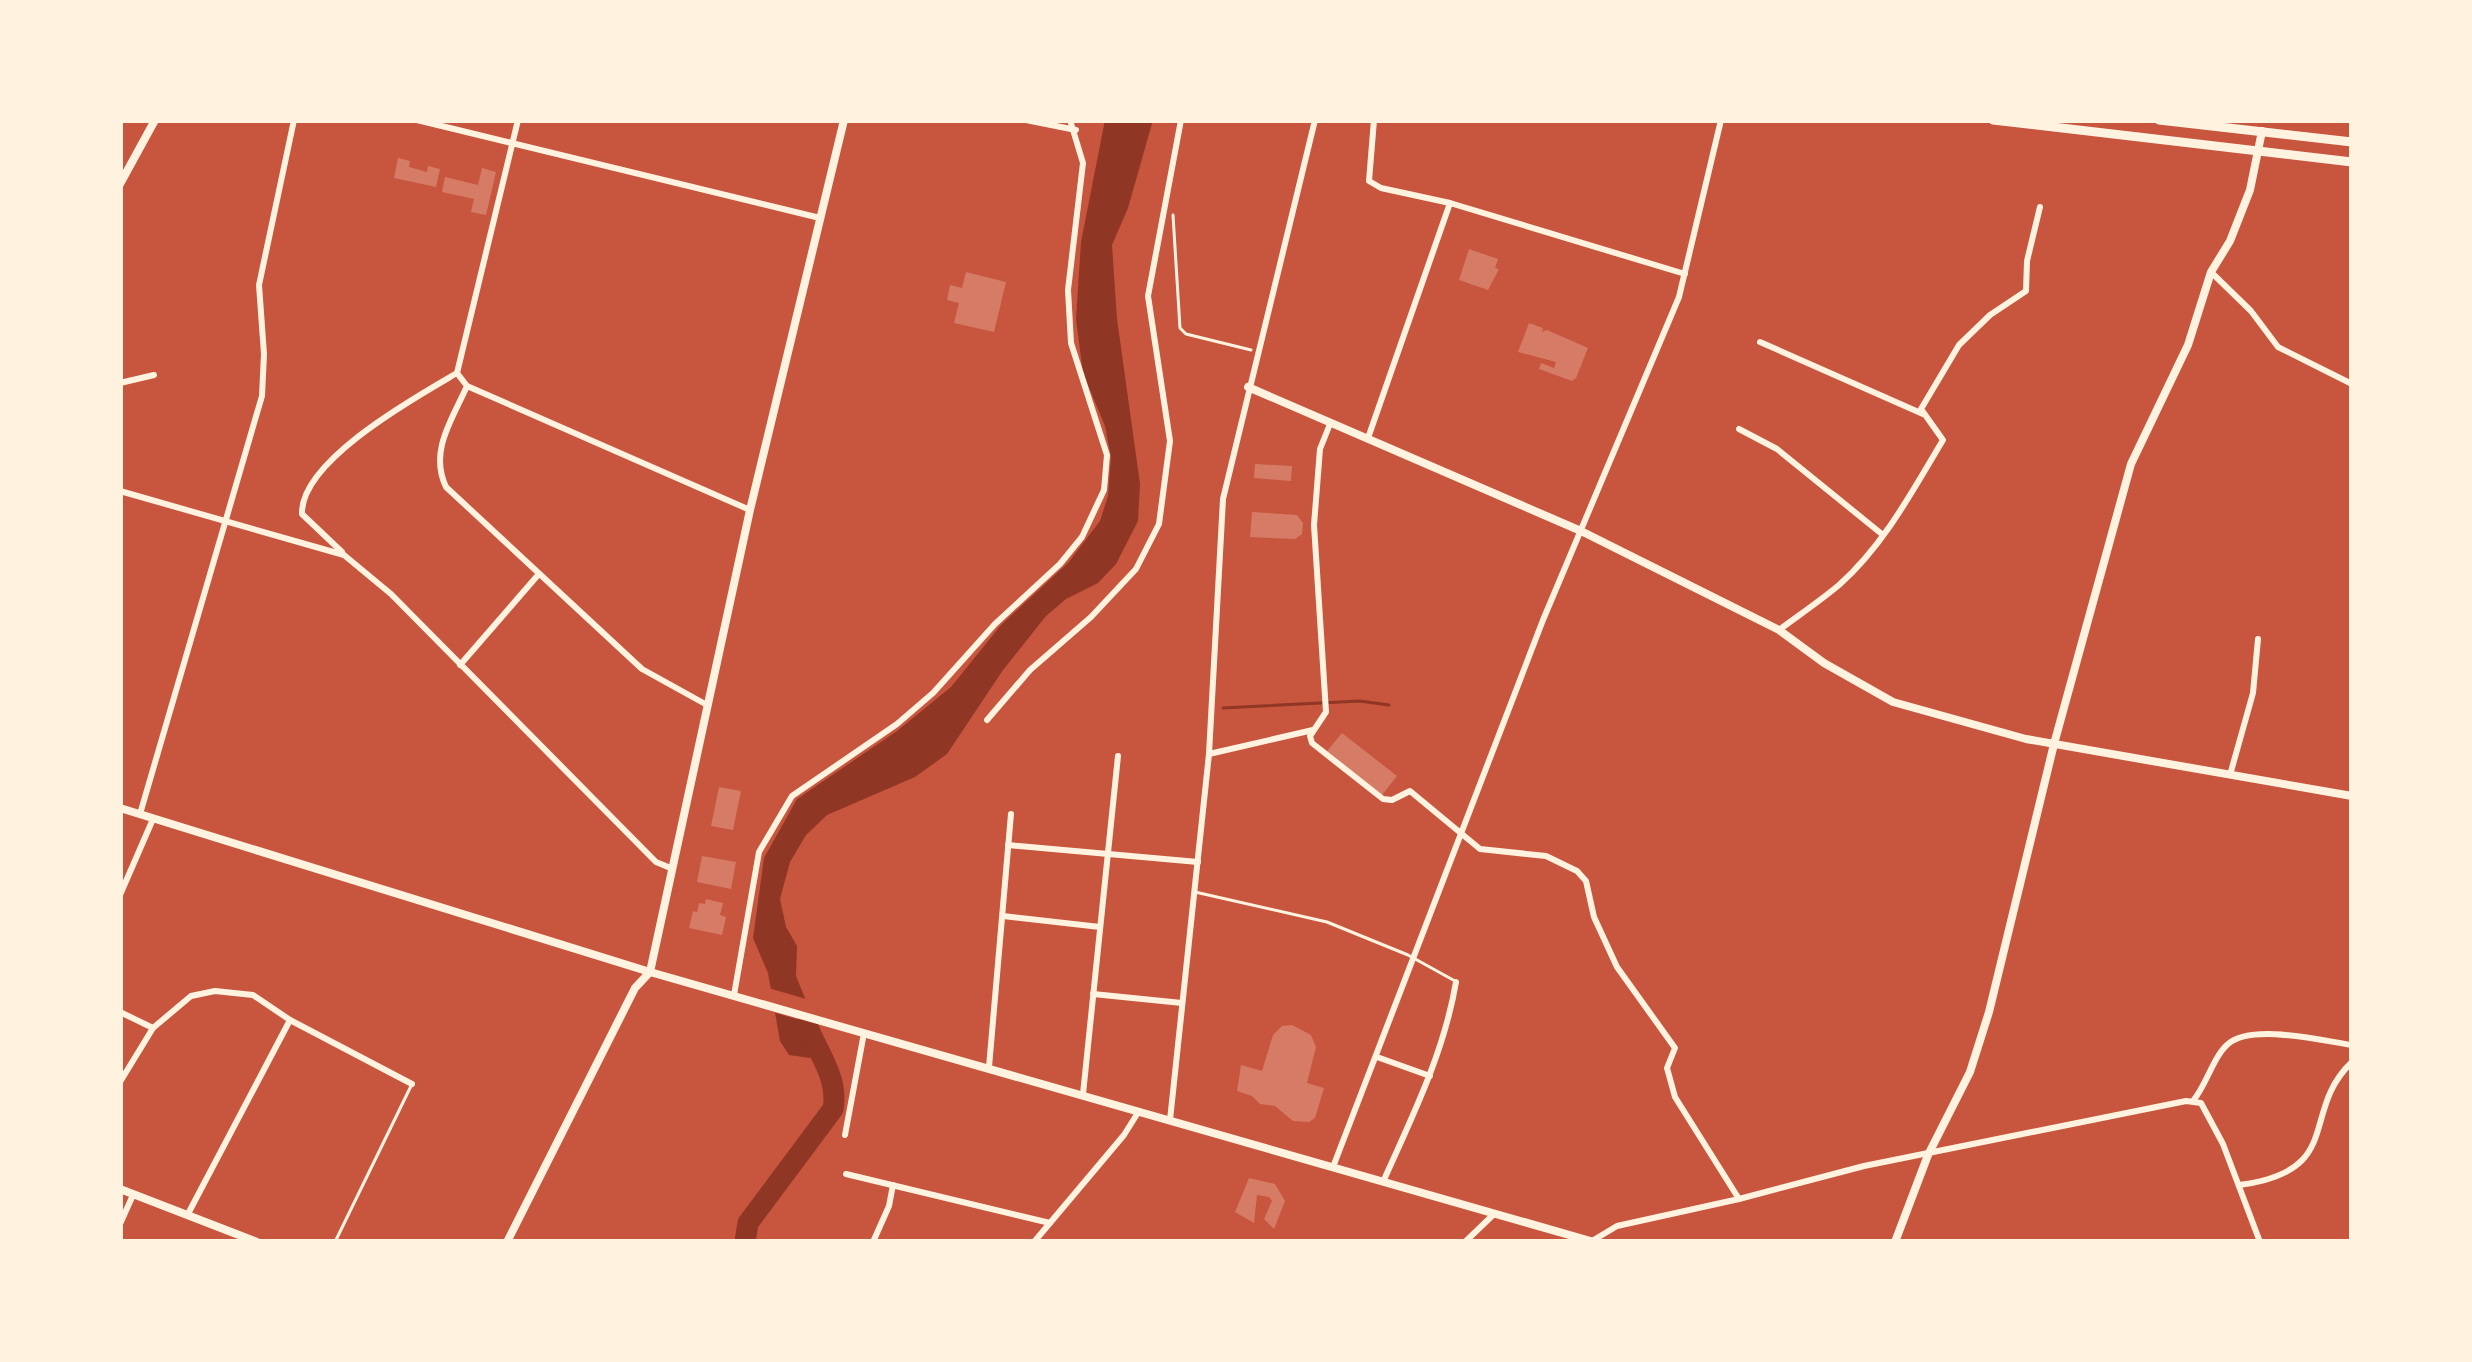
<svg xmlns="http://www.w3.org/2000/svg" width="2472" height="1362" viewBox="0 0 2472 1362" font-family="'Roboto Condensed',sans-serif">
	<style>
		.water { fill: #8f3625 }
		.pier { fill: #c8553d }
		.lines { fill: none; stroke-linecap: round; stroke-linejoin: round }
		.stream { stroke: #8f3625; stroke-width: 3 }
		.river { stroke: #8f3625; stroke-width: 21 }
		.building { fill: #d67c66 }
		.path { stroke: #fff3e0; stroke-width: 3 }
		.service { stroke: #fff3e0; stroke-width: 3 }
		.minor { stroke: #fff3e0; stroke-width: 6 }
		.tertiary { stroke: #fff3e0; stroke-width: 8 }
		.secondary { stroke: #fff3e0; stroke-width: 8 }
		.primary { stroke: #fff3e0; stroke-width: 9 }
	</style>
	<rect width="100%" height="100%" fill="#c8553d"/>
	<path class="water" d="M1105 120H1153L1128 208 1112 245 1117 319 1140 484 1138 521 1116 564 1098 583 1066 599 1046 616 1003 670 947 754 915 777 827 815 806 835 790 862 780 899 786 927 797 946 796 976 822 1040 810 1058 789 1055 780 1041 768 973 753 938 764 858 797 799 897 731 951 687 1001 625 1068 563 1100 521 1108 496 1111 457 1105 426 1083 373 1076 319 1081 242Z"/>
	<path class="pier" d="M765 987 813 1001 823 1027 769 1011Z"/>
	<g class="lines">
		<path class="stream" d="M1223 708 1360 701 1389 705"/>
		<path class="river" d="M745 1242 748 1223 833 1109C839 1079 818 1053 807 1025"/>
	</g>
	<g class="building">
		<path d="M398 158 410 161 409 167 427 172 428 166 440 169 436 187 394 178Z"/>
		<path d="M482 168 496 172 486 215 471 212 474 199 442 192 445 177 478 185Z"/>
		<path d="M1469 249 1498 259 1495 268 1499 269 1488 290 1459 280Z"/>
		<path d="M966 272 1006 282 994 332 954 323 959 303 947 300 950 285 962 288Z"/>
		<path d="M1529 323 1543 328 1542 332 1547 330 1588 348 1576 378 1572 381 1539 369 1541 363 1554 368 1556 362 1518 352Z"/>
		<path d="M1255 464 1292 466 1291 481 1254 478Z"/>
		<path d="M1252 512 1297 515 1303 523 1302 534 1295 539 1250 537Z"/>
		<path d="M1342 733 1397 776 1382 795 1327 751Z"/>
		<path d="M719 787 741 791 733 830 711 826Z"/>
		<path d="M702 856 736 862 731 889 697 882Z"/>
		<path d="M706 899 723 903 720 915 726 917 722 935 689 928 693 911 697 912 699 903 705 904Z"/>
		<path d="M1292 1025 1311 1035 1316 1047 1307 1083 1324 1088 1315 1118 1309 1122 1293 1121 1275 1106 1260 1104 1252 1096 1237 1091 1241 1065 1262 1071 1273 1035 1282 1026Z"/>
		<path d="M1249 1178 1275 1184 1285 1201 1274 1229 1264 1219 1272 1201 1269 1197 1257 1195 1254 1223 1235 1212Z"/>
	</g>
	<g class="lines">
		<path class="path" d="M1173 215 1180 328 1186 334 1251 350"/>
		<g class="service">
			<path d="M1195 892 1327 922 1408 955 1455 981"/>
			<path d="M335 1242 411 1086"/>
		</g>
		<g class="minor">
			<path d="M417 120 820 218"/>
			<path d="M518 120 457 373 467 386C452 420 429 451 446 487L642 669 707 705"/>
			<path d="M1026 120 1076 130"/>
			<path d="M1374 120 1369 181 1381 188 1450 203"/>
			<path d="M2212 273 2251 311 2278 347 2352 384"/>
			<path d="M1760 342 1923 414"/>
			<path d="M120 383 154 375"/>
			<path d="M467 386 750 510"/>
			<path d="M1330 424 1320 449 1314 525 1326 712 1310 736 1312 743 1383 799 1392 800 1410 791 1480 849 1546 856 1577 871 1586 881 1594 917 1617 967 1675 1048 1667 1068 1675 1097 1739 1199"/>
			<path d="M1739 429 1777 449 1883 535"/>
			<path d="M1368 438 1450 203 1685 274"/>
			<path d="M120 491 344 555 391 594 656 862 673 869"/>
			<path d="M342 552 302 514C300 461 416 397 457 373"/>
			<path d="M1779 630C1799 615 1820 601 1839 585 1884 545 1913 490 1943 440L1921 409 1959 345 1990 315 2026 291 2027 261 2040 207"/>
			<path d="M460 665 538 575"/>
			<path d="M987 720 1030 670 1091 617 1136 569 1159 524 1170 441 1148 296 1181 120"/>
			<path d="M1209 754 1313 730"/>
			<path d="M2230 775 2253 693 2258 639"/>
			<path d="M140 814 262 396 264 354 259 285 294 120"/>
			<path d="M1008 845 1198 862"/>
			<path d="M120 895 153 819"/>
			<path d="M1003 916 1100 927"/>
			<path d="M1093 994 1182 1003"/>
			<path d="M734 995 759 852 792 796 897 724 933 693 995 624 1060 564 1082 537 1104 490 1107 455 1071 343 1068 290 1083 163 1070 120"/>
			<path d="M120 1012 153 1028 191 996 215 991 253 995 290 1020 412 1084"/>
			<path d="M1377 1057 1430 1076"/>
			<path d="M989 1067 1011 814"/>
			<path d="M120 1082 153 1028"/>
			<path d="M1083 1094 1118 756"/>
			<path d="M2193 1101C2207 1084 2213 1057 2228 1044 2252 1023 2323 1041 2352 1045"/>
			<path d="M1170 1120 1209 754 1223 499 1315 120"/>
			<path d="M845 1135 864 1033"/>
			<path d="M1333 1167 1543 620 1679 297 1721 120"/>
			<path d="M846 1174 1050 1223"/>
			<path d="M1383 1182C1412 1117 1444 1053 1456 982"/>
			<path d="M2239 1185C2346 1171 2299 1112 2352 1062"/>
			<path d="M189 1212 290 1020"/>
			<path d="M120 1224 133 1195"/>
			<path d="M1592 1241 1617 1226 1739 1199 1864 1166 2186 1101 2201 1103 2223 1144 2260 1242"/>
			<path d="M873 1242 889 1206 893 1185"/>
			<path d="M1034 1242 1124 1135 1139 1111"/>
			<path d="M1465 1242 1494 1214"/>
		</g>
		<g class="tertiary">
			<path d="M1248 387 1581 531 1779 630 1824 663 1893 702 2026 739 2352 796"/>
			<path d="M120 808 650 972 1594 1242"/>
			<path d="M120 1189 257 1242"/>
			<path d="M507 1242 635 988 650 972 750 510 844 120"/>
			<path d="M1895 1242 1928 1155 1970 1072 1989 1012 2054 744 2131 464 2188 345 2211 272 2230 241 2250 190 2262 131"/>
		</g>
		<path class="secondary" d="M120 184 155 120"/>
		<g class="primary">
			<path d="M1993 120 2352 162"/>
			<path d="M2159 120 2352 142"/>
		</g>
	</g>
	<rect width="2472" height="1362" fill="none" stroke="#fff3e0" stroke-width="246"/>
</svg>
